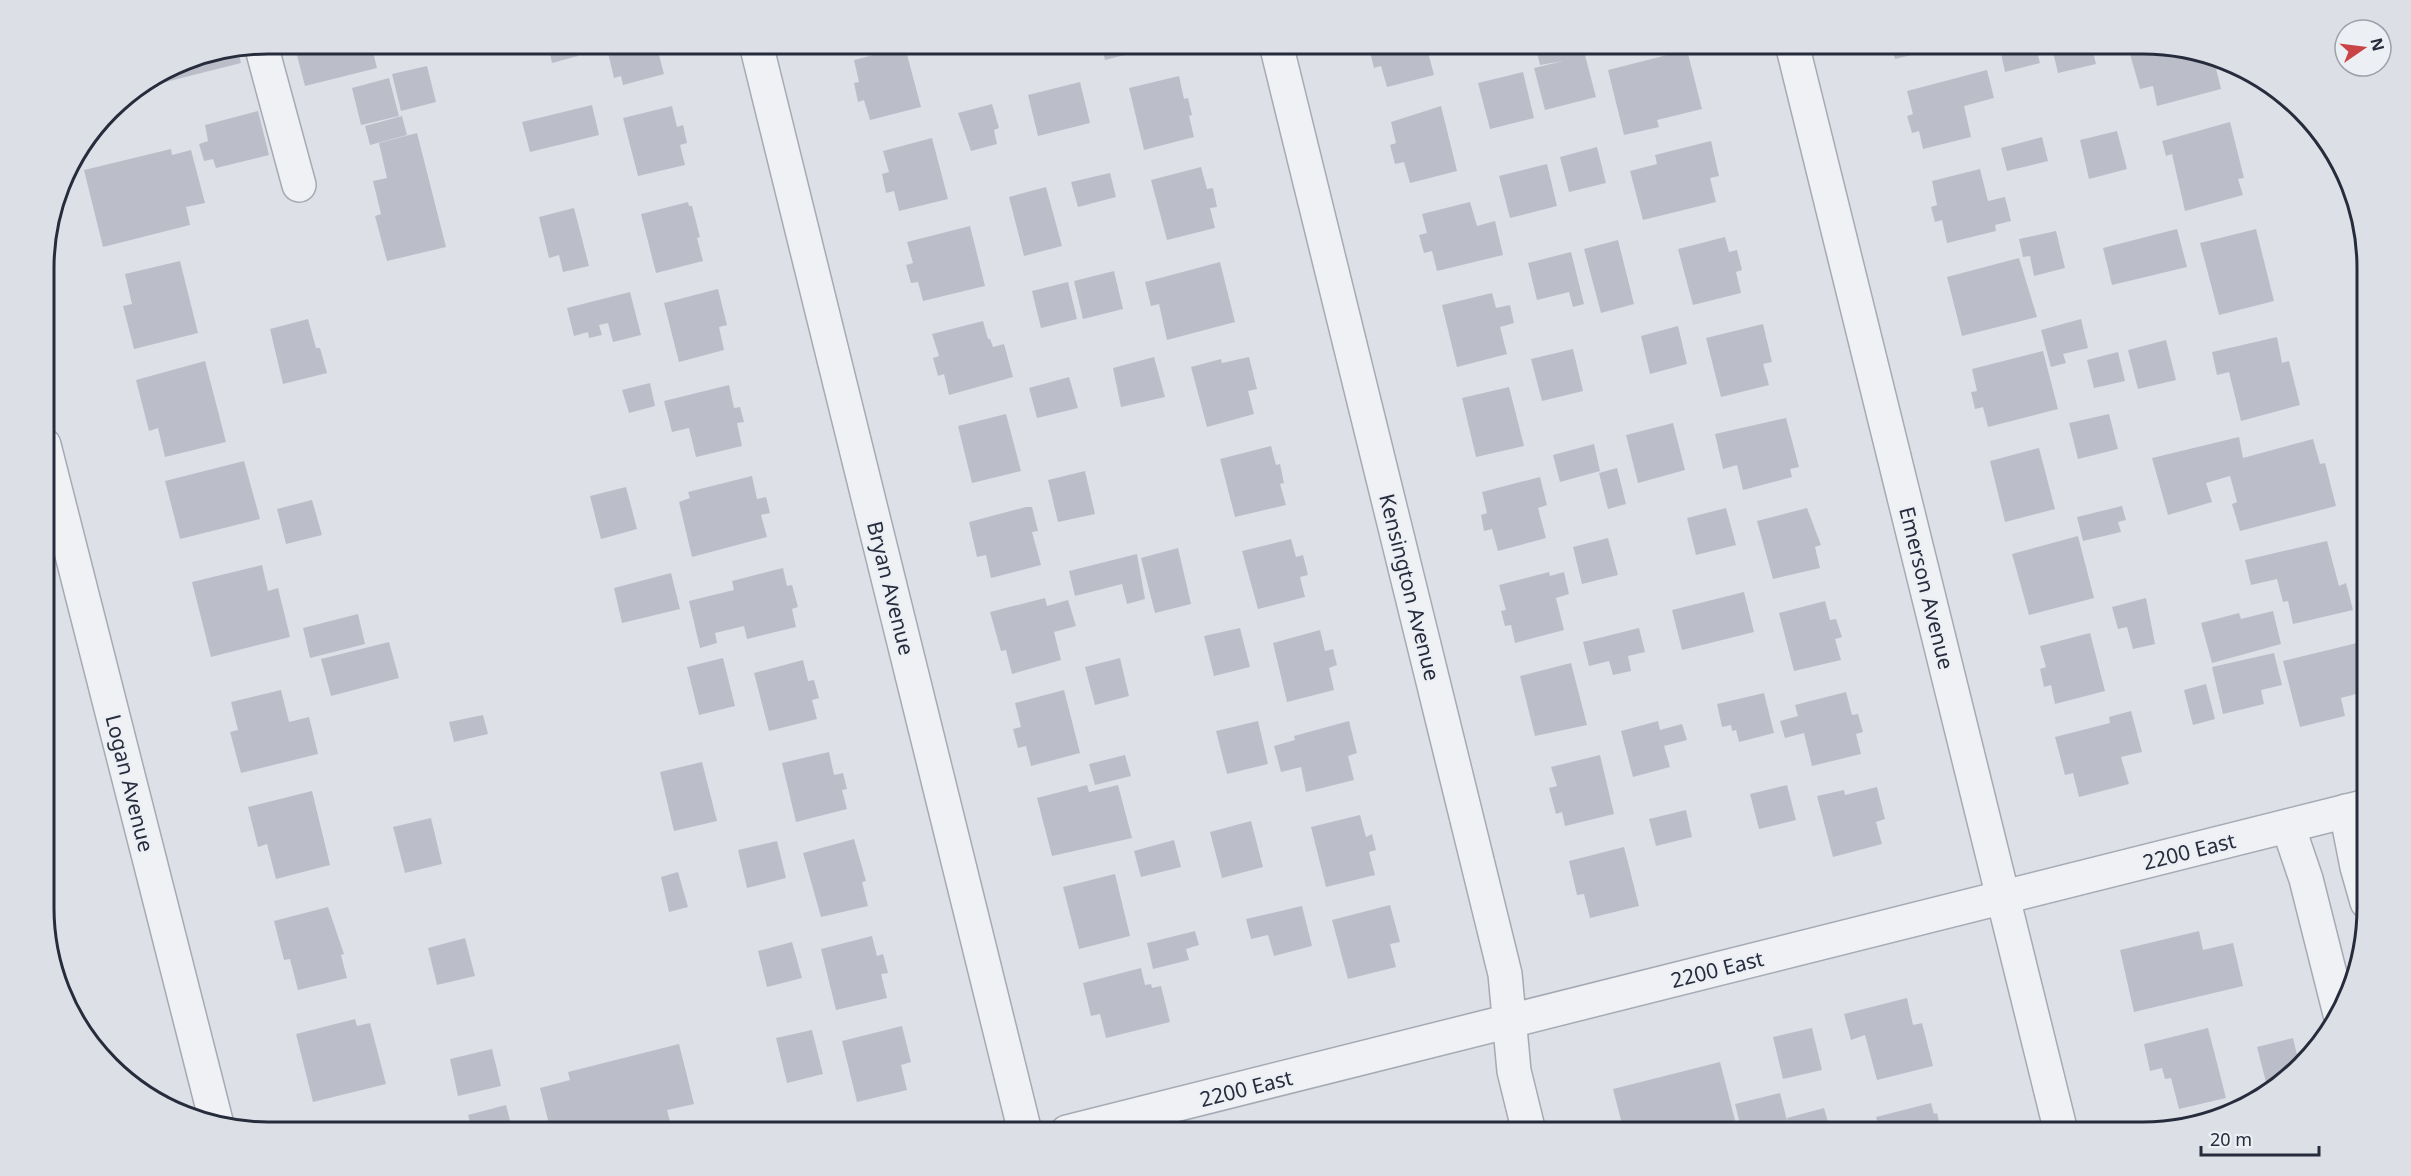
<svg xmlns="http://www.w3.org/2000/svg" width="2411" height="1176" font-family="'Noto Sans',sans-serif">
  <rect width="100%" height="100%" fill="#dde0e7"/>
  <g fill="#bbbec9">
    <path d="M310 44H371L377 68 305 86 295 48Z"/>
    <path d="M523 44H575L578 56 552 63 549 49 526 54Z"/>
    <path d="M606 44H663L664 50 658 51 664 74 623 85 621 76 614 78Z"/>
    <path d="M1101 44H1168L1105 60Z"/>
    <path d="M1368 44H1426L1434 75 1387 87 1381 66 1374 68Z"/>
    <path d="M1535 44H1582L1596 97 1545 110 1534 68 1563 61 1540 65Z"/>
    <path d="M1891 44H1944L1945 47 1895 59Z"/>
    <path d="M2022 44H2035L2040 63 2005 72 2000 49Z"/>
    <path d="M2051 44H2091L2096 64 2058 73Z"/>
    <path d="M2127 44H2143L2214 60 2221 89 2157 106 2153 86 2140 89Z"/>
    <path d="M905 47 921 107 870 120 864 100 858 102 854 83 859 82 854 60Z"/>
    <path d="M238 49 241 63 150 86 148 81 182 60Z"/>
    <path d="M1687 50 1702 109 1657 120 1659 127 1624 135 1608 70Z"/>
    <path d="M427 66 436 102 401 111 392 74Z"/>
    <path d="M1987 70 1994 98 1964 106 1971 137 1923 149 1919 131 1912 133 1907 116 1913 114 1907 91Z"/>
    <path d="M1523 72 1534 118 1490 129 1478 83Z"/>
    <path d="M1179 76 1184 99 1188 98 1192 115 1189 116 1194 137 1144 150 1129 88Z"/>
    <path d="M389 78 399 116 361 125 352 88Z"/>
    <path d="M1080 82 1090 123 1038 136 1028 95Z"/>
    <path d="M992 104 999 128 994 130 997 144 971 151 958 113Z"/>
    <path d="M592 105 599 135 530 152 522 122Z"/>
    <path d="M672 106 677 127 683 125 687 143 680 145 685 165 638 176 623 118Z"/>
    <path d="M1441 106 1457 171 1410 183 1404 162 1395 164 1390 145 1396 143 1391 122Z"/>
    <path d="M258 111 269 155 216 168 213 159 204 161 199 144 208 141 205 125Z"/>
    <path d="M402 116 407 135 370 145 365 126Z"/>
    <path d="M2230 122 2244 178 2238 179 2243 195 2185 211 2172 154 2166 156 2162 141Z"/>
    <path d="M2117 131 2127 169 2089 179 2080 140Z"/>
    <path d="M417 133 446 247 387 261 375 216 381 214 373 181 387 178 379 143Z"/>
    <path d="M2042 137 2048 161 2007 171 2001 148Z"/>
    <path d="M932 138 948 199 899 211 894 191 886 193 882 174 889 172 883 151Z"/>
    <path d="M1711 141 1719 176 1710 178 1716 202 1643 220 1630 171 1657 164 1655 155Z"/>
    <path d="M1597 147 1606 183 1569 192 1560 157Z"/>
    <path d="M171 149 172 155 191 150 205 203 186 207 190 225 103 247 84 170Z"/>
    <path d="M1547 164 1557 206 1510 218 1499 176Z"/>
    <path d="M1201 167 1207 189 1213 188 1217 207 1210 208 1215 228 1167 240 1151 180Z"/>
    <path d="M1980 169 1988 201 2005 197 2011 221 1995 225 1996 231 1947 243 1942 220 1935 222 1931 207 1937 205 1932 181Z"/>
    <path d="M1110 173 1116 197 1078 207 1071 182Z"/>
    <path d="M1046 187 1062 246 1024 256 1009 197Z"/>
    <path d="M688 202 689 206H692L700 237 697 238 703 261 656 273 641 214Z"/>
    <path d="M1470 202 1477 226 1495 221 1503 255 1437 271 1432 251 1424 253 1419 235 1427 233 1422 214Z"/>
    <path d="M574 208 589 266 563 272 559 255 549 258 539 217Z"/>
    <path d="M970 226 985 286 923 301 918 282 911 283 906 265 913 263 907 242Z"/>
    <path d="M2177 229 2187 267 2112 285 2103 248Z"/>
    <path d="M2256 229 2274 301 2219 315 2200 243Z"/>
    <path d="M2056 231 2065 268 2034 276 2030 256 2023 257 2019 239Z"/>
    <path d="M1725 237 1729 252 1737 250 1742 270 1736 272 1741 293 1693 305 1678 249Z"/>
    <path d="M1618 240 1634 304 1601 313 1584 249Z"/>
    <path d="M1571 252 1584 304 1573 307 1569 292 1537 300 1528 263Z"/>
    <path d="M2019 258 2037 317 1962 336 1947 277Z"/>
    <path d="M180 261 198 333 134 349 123 306 132 304 125 274Z"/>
    <path d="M1220 262 1235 322 1167 340 1159 304 1151 306 1145 282Z"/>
    <path d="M1114 271 1123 309 1083 319 1074 281Z"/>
    <path d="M1068 282 1077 319 1041 328 1032 291Z"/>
    <path d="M718 289 727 325 719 327 724 350 679 362 664 303Z"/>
    <path d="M630 292 641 335 613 342 608 323 599 325 602 335 589 338 588 332 574 336 567 308Z"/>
    <path d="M1492 293 1496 308 1510 305 1514 323 1500 327 1507 354 1457 367 1442 305Z"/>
    <path d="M308 319 316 348H320L327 373 283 384 270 329Z"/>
    <path d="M2081 319 2088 348 2063 354 2066 363 2051 367 2041 330Z"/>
    <path d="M983 321 988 339H990L993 347 1004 344 1013 377 949 395 944 374 938 376 933 358 939 356 932 334Z"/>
    <path d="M1763 324 1772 362 1763 364 1769 385 1721 397 1706 338Z"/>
    <path d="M1678 326 1687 364 1650 374 1641 336Z"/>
    <path d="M2277 337 2282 363 2289 361 2300 405 2241 421 2229 372 2217 375 2212 352Z"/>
    <path d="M2166 340 2176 380 2138 389 2128 350Z"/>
    <path d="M1573 349 1583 391 1542 401 1531 359Z"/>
    <path d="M2043 351 2058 409 1988 427 1983 407 1975 409 1971 392 1977 391 1972 369Z"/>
    <path d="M2118 352 2125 381 2094 388 2087 360Z"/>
    <path d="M1154 357 1165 397 1121 407 1113 368Z"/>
    <path d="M1249 357 1257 389 1248 391 1254 414 1207 427 1191 367 1221 359 1222 363Z"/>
    <path d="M205 361 226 442 165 457 158 428 149 431 136 380Z"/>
    <path d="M1069 377 1078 408 1037 418 1029 388Z"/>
    <path d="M650 383 655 406 629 413 622 390Z"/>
    <path d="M729 385 734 408 740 407 744 422 737 423 742 446 696 457 689 428 672 432 664 401Z"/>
    <path d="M1509 387 1524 446 1476 457 1462 398Z"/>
    <path d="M1006 414 1021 471 972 483 958 426Z"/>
    <path d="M2109 414 2118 449 2078 459 2069 423Z"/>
    <path d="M1786 418 1799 467 1790 469 1792 477 1743 490 1737 465 1723 469 1715 434Z"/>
    <path d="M1673 423 1685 470 1638 483 1626 435Z"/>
    <path d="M2239 437 2243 458 2313 439 2320 464 2325 463 2336 506 2240 531 2232 504 2237 502 2230 476 2206 483 2212 502 2168 515 2152 458Z"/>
    <path d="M1594 444 1600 471 1560 482 1553 455Z"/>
    <path d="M1271 446 1276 465 1280 464 1284 483 1280 484 1286 505 1235 517 1220 459Z"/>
    <path d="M2039 448 2055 509 2005 522 1990 461Z"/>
    <path d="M244 461 260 519 180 539 165 481Z"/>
    <path d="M1617 468 1626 504 1608 509 1599 473Z"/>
    <path d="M1085 471 1095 514 1058 522 1048 480Z"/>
    <path d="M752 476 757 499 766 497 770 513 761 515 767 537 692 557 679 502 690 498 688 492Z"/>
    <path d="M1540 477 1547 505 1538 508 1546 538 1498 551 1492 529 1484 531 1481 515 1487 513 1482 492Z"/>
    <path d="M626 487 637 529 601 539 590 496Z"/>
    <path d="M312 500 322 535 286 544 277 509Z"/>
    <path d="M2122 506 2126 520 2118 522 2121 532 2083 541 2077 517Z"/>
    <path d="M1026 507H1032L1038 531 1032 532 1041 565 991 578 986 555 977 557 969 522Z"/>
    <path d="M1726 508 1736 545 1696 555 1687 518Z"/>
    <path d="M1807 508 1821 545 1815 547 1820 568 1773 579 1757 521Z"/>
    <path d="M2078 536 2094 598 2029 615 2012 554Z"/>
    <path d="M1608 538 1618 575 1582 584 1573 547Z"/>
    <path d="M1291 539 1296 557 1303 555 1308 575 1300 577 1305 597 1258 609 1242 551Z"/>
    <path d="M2327 541 2339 586 2346 583 2353 610 2293 624 2288 601 2283 602 2277 579 2251 585 2245 560Z"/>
    <path d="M1178 548 1191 604 1155 613 1141 558Z"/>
    <path d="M1137 554 1145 599 1127 604 1122 584 1075 596 1069 571Z"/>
    <path d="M262 565 268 591 278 588 290 637 211 657 192 582Z"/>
    <path d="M783 568 787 586 792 585 798 607 792 609 796 627 747 639 744 626 715 633 717 643 700 648 689 601 734 590 732 581Z"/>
    <path d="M1549 572 1550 576 1564 572 1569 594 1556 598 1564 630 1515 643 1511 625 1505 626 1501 611 1506 610 1499 585Z"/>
    <path d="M671 573 680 609 622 623 614 588Z"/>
    <path d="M1744 592 1754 632 1682 650 1672 610Z"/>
    <path d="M1045 598 1047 606 1068 600 1076 626 1054 632 1061 660 1012 674 1006 650 1001 651 990 612Z"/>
    <path d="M2146 598 2155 644 2133 649 2127 627 2118 629 2112 607Z"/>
    <path d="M1825 601 1830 620 1836 619 1842 637 1835 639 1841 660 1794 671 1779 613Z"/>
    <path d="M2273 611 2281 644 2212 663 2201 623 2239 613 2241 619Z"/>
    <path d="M358 614 365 644 310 658 303 628Z"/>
    <path d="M1240 628 1250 667 1214 676 1204 636Z"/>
    <path d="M1639 628 1645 652 1628 656 1631 671 1613 675 1609 661 1589 666 1583 642Z"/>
    <path d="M1320 630 1325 651 1333 649 1337 665 1329 668 1334 690 1287 702 1273 643Z"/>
    <path d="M2090 633 2105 691 2055 704 2051 685 2044 687 2040 669 2046 667 2040 646Z"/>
    <path d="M389 642 399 678 331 696 321 659Z"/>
    <path d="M2361 642 2367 667V691L2341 698 2345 716 2300 727 2283 661Z"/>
    <path d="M2274 653 2282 685 2261 690 2264 704 2223 714 2212 667Z"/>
    <path d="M723 658 735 706 699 715 687 667Z"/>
    <path d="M1120 658 1129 696 1095 705 1085 667Z"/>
    <path d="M803 660 808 681 814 680 819 698 812 700 817 719 769 731 754 673Z"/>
    <path d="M1571 663 1587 725 1535 736 1520 676Z"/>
    <path d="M2206 684 2215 719 2193 725 2184 690Z"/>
    <path d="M281 690 289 722 309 717 318 754 241 773 230 732 238 730 231 702Z"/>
    <path d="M1064 690 1080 753 1031 766 1026 746 1018 748 1013 729 1021 727 1015 703Z"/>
    <path d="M1846 692 1852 715 1858 714 1863 732 1856 734 1861 754 1812 766 1804 733 1785 738 1780 721 1798 716 1795 705Z"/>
    <path d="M1764 693 1774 733 1739 742 1736 730 1732 731 1731 725 1722 727 1717 704Z"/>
    <path d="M2131 711 2142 752 2121 757 2129 784 2079 797 2073 773 2065 775 2055 737 2110 723 2109 717Z"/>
    <path d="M483 715 488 734 454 742 449 722Z"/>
    <path d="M1258 721 1268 764 1227 774 1216 731Z"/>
    <path d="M1349 721 1357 753 1348 756 1354 780 1306 792 1301 767 1281 772 1274 746 1295 740 1294 736Z"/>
    <path d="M1658 721 1660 730 1682 724 1687 740 1664 746 1670 767 1633 777 1621 731Z"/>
    <path d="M829 752 834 775 843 773 847 789 842 790 847 809 796 822 782 763Z"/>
    <path d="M1125 755 1131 776 1095 785 1089 764Z"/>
    <path d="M1600 755 1614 814 1565 826 1562 812 1556 814 1549 788 1557 786 1551 767Z"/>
    <path d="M702 762 717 821 674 831 660 772Z"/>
    <path d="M1087 785 1089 792 1118 785 1132 838 1052 856 1037 798Z"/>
    <path d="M1787 785 1796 820 1759 829 1750 794Z"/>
    <path d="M1877 787 1885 819 1876 822 1882 844 1833 857 1817 796 1844 790 1845 795Z"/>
    <path d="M312 791 330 865 276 879 267 844 258 847 248 807Z"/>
    <path d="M1686 810 1692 837 1656 846 1649 819Z"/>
    <path d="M1360 815 1366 837 1372 834 1376 850 1369 852 1375 875 1326 887 1311 827Z"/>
    <path d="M431 818 442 864 405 873 393 827Z"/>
    <path d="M1251 821 1263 867 1222 878 1210 832Z"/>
    <path d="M854 839 866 881 862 882 868 906 821 917 803 853Z"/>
    <path d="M1174 840 1181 867 1141 877 1134 851Z"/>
    <path d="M777 841 786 878 747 888 738 850Z"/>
    <path d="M1624 847 1639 906 1590 918 1584 894 1577 895 1569 861Z"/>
    <path d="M678 872 688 907 669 912 661 877Z"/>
    <path d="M1115 874 1130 936 1079 949 1063 887Z"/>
    <path d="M1390 905 1400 942 1390 944 1396 967 1348 979 1332 920Z"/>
    <path d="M1302 906 1312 946 1274 956 1268 935 1251 939 1246 919Z"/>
    <path d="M328 907 344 954 341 955 347 978 298 990 290 959 284 960 274 921Z"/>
    <path d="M1195 931 1199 945 1186 949 1189 960 1153 969 1147 943Z"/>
    <path d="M2199 931 2203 950 2233 943 2243 986 2134 1012 2120 950Z"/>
    <path d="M872 936 877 956 883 954 888 973 881 974 887 998 836 1010 821 949Z"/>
    <path d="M465 938 475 976 437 985 428 948Z"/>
    <path d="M792 942 802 978 767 987 758 951Z"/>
    <path d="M1141 968 1145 985 1151 984 1152 988 1161 986 1170 1022 1106 1038 1100 1014 1091 1016 1083 983Z"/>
    <path d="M64 983 72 1012H71L58 984Z"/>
    <path d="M1907 998 1913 1025 1922 1023 1933 1066 1877 1080 1865 1035 1851 1040 1844 1014Z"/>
    <path d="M355 1019 357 1026 370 1023 386 1084 313 1102 296 1034Z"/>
    <path d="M902 1026 911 1062 901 1065 907 1090 857 1102 842 1041Z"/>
    <path d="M1812 1028 1822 1070 1783 1079 1773 1037Z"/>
    <path d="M2208 1028 2226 1098 2179 1109 2171 1078 2165 1079 2162 1068 2150 1071 2144 1044Z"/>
    <path d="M812 1030 823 1074 787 1083 776 1038Z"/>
    <path d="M2293 1038 2300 1067 2269 1094 2257 1047Z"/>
    <path d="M679 1044 694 1104 667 1110 672 1129 657 1132H589L586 1123 551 1132 540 1088 570 1080 568 1072Z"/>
    <path d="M492 1049 501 1086 458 1096 450 1059Z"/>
    <path d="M1720 1062 1736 1124 1702 1132H1624L1613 1089Z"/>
    <path d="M1780 1093 1790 1132H1742L1735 1104Z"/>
    <path d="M1931 1103 1934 1114 1937 1113 1941 1129 1937 1132H1880L1876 1117Z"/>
    <path d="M506 1105 513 1132H473L468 1115Z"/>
    <path d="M1824 1108 1831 1132H1791L1787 1118Z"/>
    <path d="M448 1122 450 1132H409Z"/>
  </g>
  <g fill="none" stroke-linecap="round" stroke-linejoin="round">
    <defs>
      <g id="minor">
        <path d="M756 44 1025 1132"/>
        <path d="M1276 44 1505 974 1514 1071 1529 1132"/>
        <path d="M1792 44 2061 1132"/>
        <path d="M261 45 299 185"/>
        <path d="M44 445 216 1121"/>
        <path d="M2346 811 2357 867 2367 902"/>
        <path d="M2288 826 2306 879 2340 1014"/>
        <path d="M1067 1132 2367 806"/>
      </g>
    </defs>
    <use href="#minor" stroke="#a6aab4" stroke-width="36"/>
    <use href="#minor" stroke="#f0f1f5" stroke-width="33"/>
  </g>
  <g text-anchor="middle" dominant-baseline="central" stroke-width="5" stroke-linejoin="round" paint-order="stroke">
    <g font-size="21" fill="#272c3d" stroke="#eceff4">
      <text transform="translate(1410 587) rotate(76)">Kensington Avenue</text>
      <text transform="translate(891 588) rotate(76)">Bryan Avenue</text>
      <text transform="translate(1927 588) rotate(76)">Emerson Avenue</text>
      <text transform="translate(130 783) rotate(76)">Logan Avenue</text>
      <text transform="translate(2189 851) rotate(-14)">2200 East</text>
      <text transform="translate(1717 969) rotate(-14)">2200 East</text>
      <text transform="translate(1246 1088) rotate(-14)">2200 East</text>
    </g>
  </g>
  <path d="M0 0H2411V1176H0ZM268 54H2143A214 214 0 0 1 2357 268V908A214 214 0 0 1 2143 1122H268A214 214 0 0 1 54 908V268A214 214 0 0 1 268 54Z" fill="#dcdfe5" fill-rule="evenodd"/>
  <path fill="none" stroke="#272c3d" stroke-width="3" d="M268 54H2143A214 214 0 0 1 2357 268V908A214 214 0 0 1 2143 1122H268A214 214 0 0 1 54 908V268A214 214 0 0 1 268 54Z"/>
  <g transform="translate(2363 48) rotate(76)"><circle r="28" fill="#eceff4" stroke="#9da1ab" stroke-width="1.5"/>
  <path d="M0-4.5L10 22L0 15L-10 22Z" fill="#ca4445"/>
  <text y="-9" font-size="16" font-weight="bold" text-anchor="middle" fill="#272c3d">N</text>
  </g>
  <path d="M2201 1146v9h118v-9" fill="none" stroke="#272c3d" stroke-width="3"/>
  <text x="2210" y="1146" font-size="18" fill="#272c3d" stroke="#eceff4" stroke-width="4.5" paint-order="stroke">20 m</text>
</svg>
